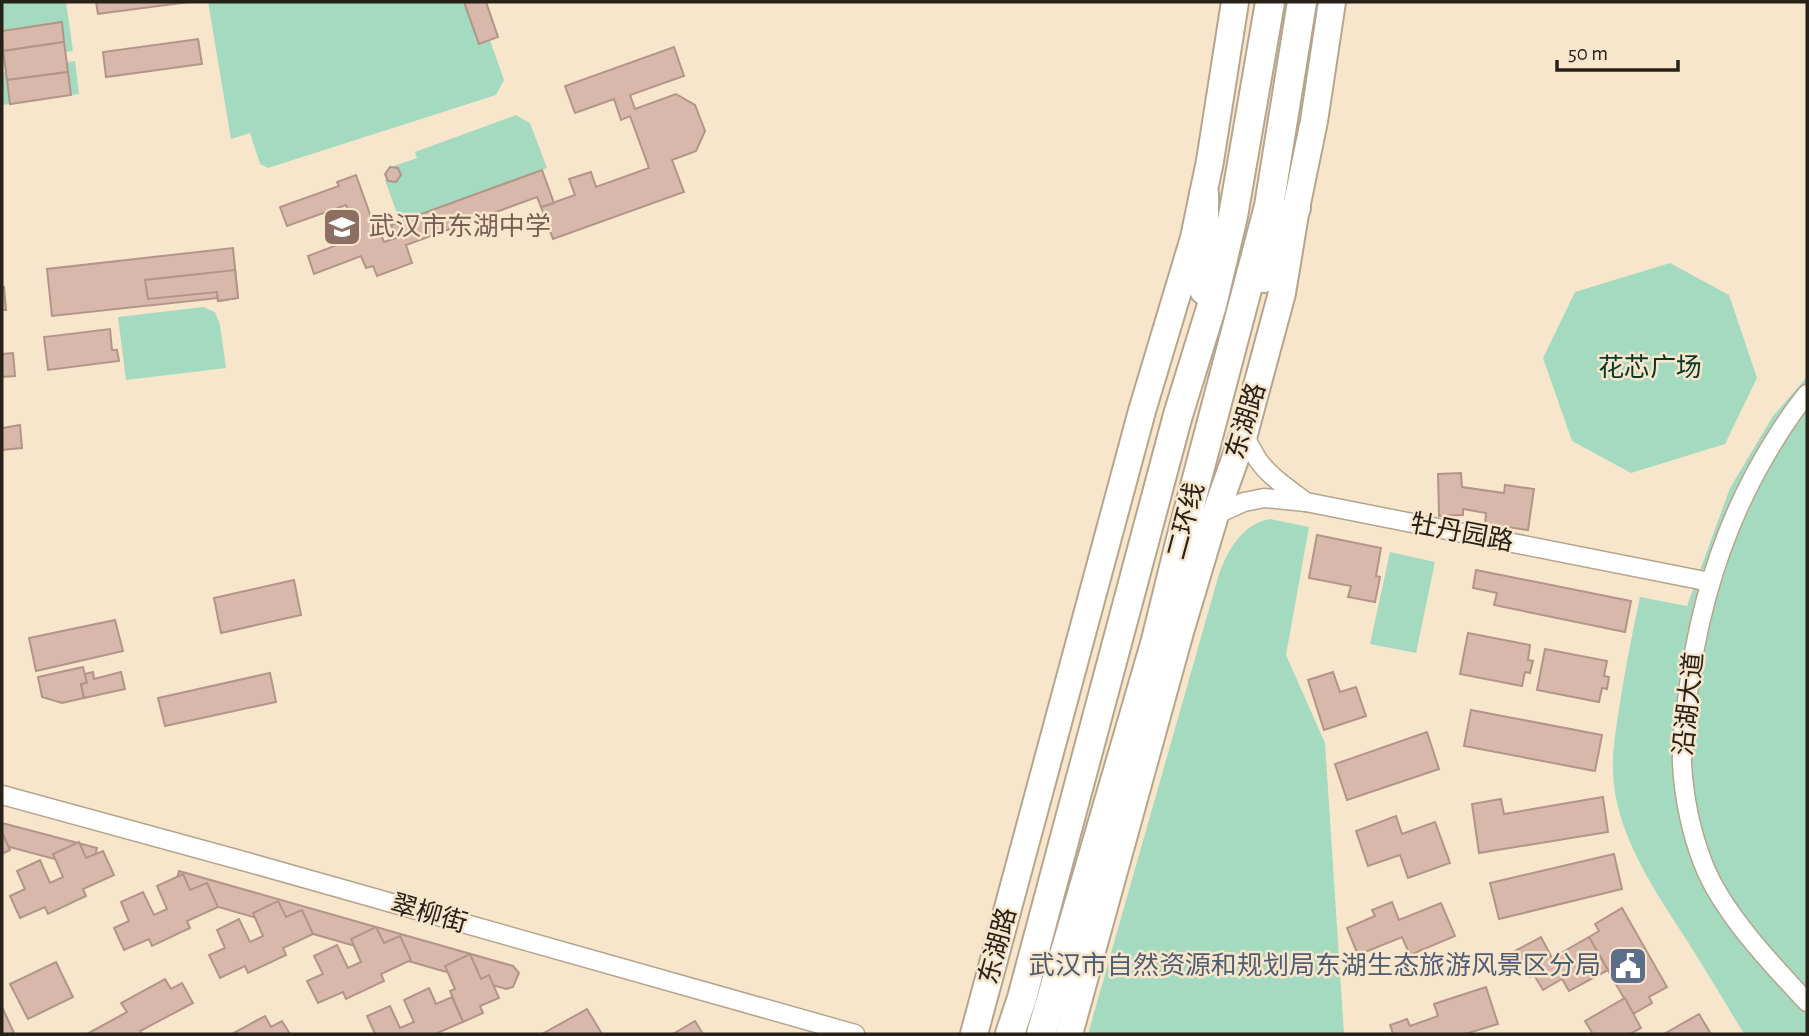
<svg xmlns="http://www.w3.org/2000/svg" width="1809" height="1036" font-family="'Alegreya Sans','Noto Sans SC',sans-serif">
  <rect width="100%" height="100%" fill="#f8e6cc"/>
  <g fill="#a4dac0">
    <path d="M2 2H66L73 51 66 52 61 23 2 31Z"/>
    <path d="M208 2H486L498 37 490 40 504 80 496 95 268 168 260 164 250 133 231 139Z"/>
    <path d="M75 61 79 94 71 95 67 62Z"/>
    <path d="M2 72H5L10 104 2 105Z"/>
    <path d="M516 115 530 123 547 168 400 222 385 180 394 166 417 158 415 152Z"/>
    <path d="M1670 263 1729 295 1757 378 1725 444 1631 473 1572 441 1543 358 1575 292Z"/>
    <path d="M203 307 215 312 220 325 226 368 126 380 118 317Z"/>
    <path d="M1807 377V1034H1744C1725 1002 1706 971 1686 939 1654 889 1614 832 1613 770 1612 754 1615 738 1617 722 1623 680 1631 639 1640 597L1687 606 1730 488 1773 416Z"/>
    <path d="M1270 519 1309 527 1286 655 1325 743 1344 1034H1088L1219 574C1228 550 1242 524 1270 519Z"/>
    <path d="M1390 552 1435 562 1416 653 1370 644Z"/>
  </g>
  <g fill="#d7b8ab" stroke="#b29588" stroke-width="2">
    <path d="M96 2H189L98 14Z"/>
    <path d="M464 2H486L498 37 479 44Z"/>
    <path d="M62 22 64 42 3 51 2 31Z"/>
    <path d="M198 39 202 64 106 77 103 52Z"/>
    <path d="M64 42 68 72 7 80 3 51Z"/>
    <path d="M674 47 684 76 630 95 635 109 676 94 695 105 705 131 696 151 672 160 684 192 553 239 541 207 575 195 569 179 591 172 596 187 649 168 630 116 621 120 614 99 575 113 565 86Z"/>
    <path d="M68 72 71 95 10 104 7 80Z"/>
    <path d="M390 167 398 168 401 175 396 182 388 181 385 174Z"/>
    <path d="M542 170 554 203 541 207 537 197 406 245 412 263 377 276 373 266 366 268 361 256 314 274 308 256 358 237 346 205 287 226 280 207 339 186 337 182 356 175 376 231 379 230 384 242 396 238 391 225Z"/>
    <path d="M233 248 238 298 218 301V298L52 316 47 269Z"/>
    <path d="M235 270 238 298 218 301 217 292 148 299 145 280Z"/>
    <path d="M2 287H4L6 310H2Z"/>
    <path d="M110 329 112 350H117L119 361 48 370 44 337Z"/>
    <path d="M13 353 15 376 2 377V354Z"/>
    <path d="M20 425 22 448 2 450V428Z"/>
    <path d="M1461 473 1462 487 1504 493 1505 485 1534 489 1528 530 1485 524 1486 513 1463 509V515L1439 516 1438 474Z"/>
    <path d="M1317 535 1381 548 1376 576 1380 577 1375 602 1348 597 1351 586 1309 578Z"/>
    <path d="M1476 570 1631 601 1625 632 1494 605 1497 593 1473 588Z"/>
    <path d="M294 580 301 615 221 633 214 598Z"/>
    <path d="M115 620 123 651 36 671 29 638Z"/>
    <path d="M1468 633 1530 645 1528 660 1533 661 1530 673 1525 672 1522 686 1460 674Z"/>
    <path d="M1545 649 1607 661 1604 676 1609 677 1607 689 1602 688 1599 702 1537 690Z"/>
    <path d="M83 667 87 683 81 684 84 698 62 703 42 697 38 677Z"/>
    <path d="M93 672 94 679 121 672 125 689 84 698 81 684 87 683 85 674Z"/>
    <path d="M1333 672 1340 692 1356 687 1366 716 1324 730 1308 680Z"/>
    <path d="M270 673 276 702 165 726 158 698Z"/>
    <path d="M1471 710 1602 735 1595 771 1464 746Z"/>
    <path d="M1427 732 1439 769 1347 800 1335 764Z"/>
    <path d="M1603 797 1608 832 1479 853 1472 804 1501 799 1504 814Z"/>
    <path d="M1396 816 1402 834 1435 822 1450 863 1408 878 1400 855 1368 866 1356 831Z"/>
    <path d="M2 823 97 848 92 869 2 845Z"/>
    <path d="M2 832 10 850 2 854Z"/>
    <path d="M79 842 86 858 103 851 114 875 83 889 86 896 48 914 45 907 20 918 10 896 25 889 17 871 40 860 50 883 63 877 53 854Z"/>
    <path d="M1614 854 1622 889 1499 919 1490 883Z"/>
    <path d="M179 871 513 966 519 973 513 987 506 989 173 894Z"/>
    <path d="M183 874 190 890 207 883 218 907 187 921 190 928 152 946 149 939 124 950 114 928 129 921 121 902 143 892 154 915 167 909 157 886Z"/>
    <path d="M278 901 286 917 302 910 313 934 283 948 286 955 248 973 245 966 220 978 209 955 225 948 217 930 239 919 250 942 263 936 253 913Z"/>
    <path d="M1392 902 1399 920 1441 903 1455 936 1410 955 1402 937 1358 955 1347 928 1375 916 1372 910Z"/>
    <path d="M1622 908 1667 987 1649 997 1652 1003 1633 1014 1589 937 1599 931 1595 924Z"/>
    <path d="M376 927 384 943 400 936 411 960 381 974 384 981 346 999 343 992 318 1003 307 981 323 974 314 956 337 945 348 968 361 962 351 939Z"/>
    <path d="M1541 937 1552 958 1589 937 1608 970 1569 991 1562 979 1543 990 1534 975 1530 977 1515 951Z"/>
    <path d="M470 954 481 979 489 975 499 998 480 1006 483 1013 463 1022 450 991 455 989 445 966Z"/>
    <path d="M56 962 73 997 28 1019 10 984Z"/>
    <path d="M165 979 171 989 182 983 193 1003 140 1031 142 1034H87L127 1012 121 1003Z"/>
    <path d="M1486 987 1498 1024 1465 1034H1393L1390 1025 1407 1019 1410 1026 1438 1016 1434 1004Z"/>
    <path d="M429 988 436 1004 452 997 463 1022 435 1034H375L367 1016 390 1006 400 1028 414 1022 404 1000Z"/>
    <path d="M1625 998 1641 1028 1630 1034H1593L1585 1021Z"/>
    <path d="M2 1007 14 1033 11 1034H2Z"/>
    <path d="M587 1009 602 1034H542Z"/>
    <path d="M1699 1014 1711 1034H1664Z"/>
    <path d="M265 1016 271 1027 282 1021 290 1034H232Z"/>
    <path d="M695 1021 703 1034H673Z"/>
  </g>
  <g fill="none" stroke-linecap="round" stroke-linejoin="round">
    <defs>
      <g id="minor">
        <path d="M1807 394C1792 412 1780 431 1768 451 1722 528 1697 612 1687 701 1684 722 1681 743 1682 764 1684 797 1691 832 1703 863 1721 911 1772 965 1807 1002"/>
        <path d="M1244 434C1248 443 1253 452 1258 460 1270 477 1289 489 1306 502L1710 582"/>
        <path d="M1215 515 1244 502 1264 498 1306 502"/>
        <path d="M2 795 247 862 855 1034"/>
      </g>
      <g id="primary">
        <path d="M974 1034 1142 411 1194 238 1210 161 1235 2"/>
        <path d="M1069 1034 1180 632 1215 515 1244 434 1282 293 1296 208 1314 121 1332 2"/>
      </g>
      <g id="trunk">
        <path d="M1264 278 1296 208"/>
        <path d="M1204 290V194"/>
        <path d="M1010 1034 1022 998 1178 415 1212 305 1233 216 1270 2"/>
        <path d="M1041 1034 1155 644 1181 539 1269 206 1302 2"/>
      </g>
    </defs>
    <use href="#minor" stroke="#b5a58c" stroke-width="21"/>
    <use href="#primary" stroke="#b5a58c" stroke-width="30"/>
    <use href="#trunk" stroke="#b5a58c" stroke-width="32"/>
    <use href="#minor" stroke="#fff" stroke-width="18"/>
    <use href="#primary" stroke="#fff" stroke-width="26"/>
    <use href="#trunk" stroke="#fff" stroke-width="28"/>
  </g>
  <defs>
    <symbol id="school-square" viewBox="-11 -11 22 22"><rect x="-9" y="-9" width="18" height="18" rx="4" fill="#8d6e63" stroke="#f8e6cc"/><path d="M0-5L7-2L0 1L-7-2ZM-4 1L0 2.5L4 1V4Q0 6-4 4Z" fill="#fff"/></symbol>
    <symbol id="civic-square" viewBox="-11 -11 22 22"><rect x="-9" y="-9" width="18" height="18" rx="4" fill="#5c6f8a" stroke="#f8e6cc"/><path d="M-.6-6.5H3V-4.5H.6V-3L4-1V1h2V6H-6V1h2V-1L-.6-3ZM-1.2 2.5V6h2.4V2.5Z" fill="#fff"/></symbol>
  </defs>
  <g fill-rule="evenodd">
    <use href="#school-square" x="320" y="205" width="44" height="44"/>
    <use href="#civic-square" x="1606" y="944" width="44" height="44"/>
  </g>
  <g text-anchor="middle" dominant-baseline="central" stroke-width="5" stroke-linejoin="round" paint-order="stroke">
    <g font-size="26" fill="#785e54" stroke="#f8e6cc" text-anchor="start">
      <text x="369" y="227">武汉市东湖中学</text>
    </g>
    <g font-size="26" fill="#073927" stroke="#f8e6cc">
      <text x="1650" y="368">花芯广场</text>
    </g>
    <g font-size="26" fill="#282118" stroke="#f8e6cc">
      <text transform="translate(1246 421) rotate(-73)">东湖路</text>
      <text transform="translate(1186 521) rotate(-75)">二环线</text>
      <text transform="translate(1462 533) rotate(11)">牡丹园路</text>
      <text transform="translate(1689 704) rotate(-84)">沿湖大道</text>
      <text transform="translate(429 914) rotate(16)">翠柳街</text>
      <text transform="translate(998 946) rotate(-75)">东湖路</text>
    </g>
    <g font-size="26" fill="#4e5e75" stroke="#f8e6cc" text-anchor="end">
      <text x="1601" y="966">武汉市自然资源和规划局东湖生态旅游风景区分局</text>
    </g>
  </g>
  <rect width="1809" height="1036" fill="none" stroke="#282118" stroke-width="7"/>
  <path d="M1557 60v10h121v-10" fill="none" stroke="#282118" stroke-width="3.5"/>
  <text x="1568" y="60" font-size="21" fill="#282118" stroke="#f8e6cc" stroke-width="5" paint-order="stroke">50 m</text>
</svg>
